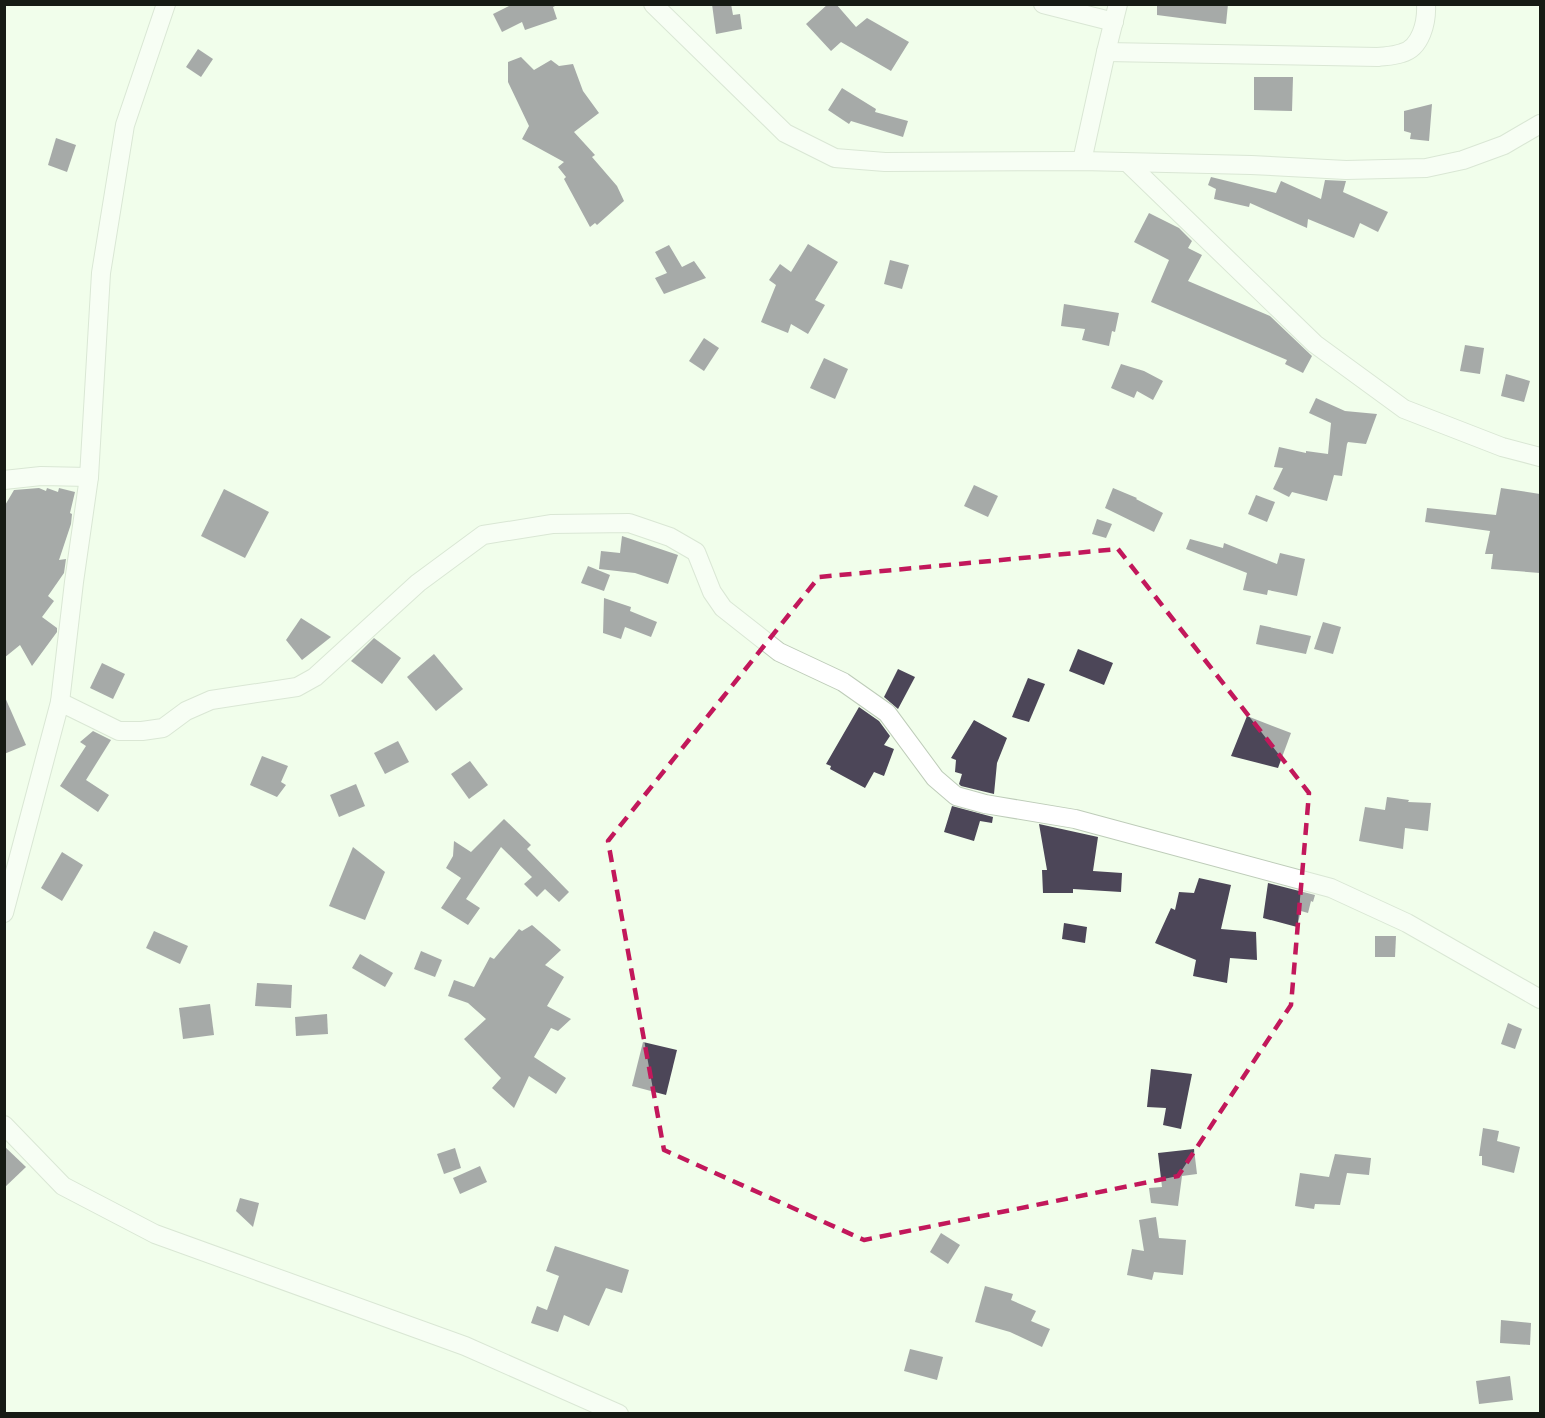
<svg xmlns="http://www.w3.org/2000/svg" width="1545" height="1418" font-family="'Nunito Sans',sans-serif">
  <rect width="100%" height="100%" fill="#f1feeb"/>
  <g fill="#4c4658">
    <path d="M513 4H559L553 7 557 19 525 30 522 22 502 32 493 14Z"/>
    <path d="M712 4H731L733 15 740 14 742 29 716 34Z"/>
    <path d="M828 4H836L856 27 867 18 909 42 891 71 841 42 831 51 806 24Z"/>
    <path d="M1157 4H1228L1226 24 1157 15Z"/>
    <path d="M198 49 213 59 201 77 186 67Z"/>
    <path d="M521 57 534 70 551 60 559 66 573 64 583 91 599 113 574 132 595 155 592 157 617 186 624 201 597 225 595 223 590 227 564 179 566 177 558 167 564 162 522 139 529 126 508 82V62Z"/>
    <path d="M1254 77H1293L1292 111 1254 110Z"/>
    <path d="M842 88 876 109 875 112 908 121 903 137 851 121 849 124 828 110Z"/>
    <path d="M1432 104 1429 141 1410 139 1411 133 1404 131V111Z"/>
    <path d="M56 138 76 145 67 172 48 165Z"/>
    <path d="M1211 177 1276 193 1281 181 1321 199 1325 180 1346 181 1343 192 1388 212 1378 232 1360 223 1354 238 1308 219 1307 228 1250 203 1249 207 1214 199 1216 189 1208 185Z"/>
    <path d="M1149 213 1179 228 1192 241 1188 248 1202 255 1188 281 1270 316 1312 356 1303 373 1285 364 1287 360 1151 302 1169 260 1134 242Z"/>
    <path d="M808 244 838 262 815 300 825 305 808 334 791 324 788 333 761 322 776 285 769 280 780 264 791 272Z"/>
    <path d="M669 245 682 267 694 261 706 278 664 294 655 278 667 273 655 252Z"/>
    <path d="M890 260 909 265 902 289 884 284Z"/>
    <path d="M1064 304 1119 313 1115 332 1112 331 1109 346 1082 340 1085 329 1061 326Z"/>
    <path d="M704 338 719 348 704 371 689 361Z"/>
    <path d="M1465 345 1484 348 1480 374 1460 371Z"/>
    <path d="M824 358 848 369 835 399 810 388Z"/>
    <path d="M1121 364 1144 371 1163 381 1153 400 1137 391 1134 398 1111 388Z"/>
    <path d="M1506 374 1530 381 1524 402 1501 396Z"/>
    <path d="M1316 398 1345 411 1377 414 1366 444 1348 442 1347 444 1342 476 1334 475 1327 501 1292 492 1289 497 1273 489 1283 468 1274 467 1279 447 1306 453V451L1328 454 1331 423 1309 413Z"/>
    <path d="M974 485 998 496 988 517 964 506Z"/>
    <path d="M39 488 46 491 47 488 58 492 59 488 75 492 70 513 72 514 71 524 59 560 66 559 64 573 48 596 54 601 42 617 57 628V632L32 666 20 645 4 658V507L14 490Z"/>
    <path d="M1113 488 1137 498 1136 499 1163 513 1154 532 1105 508Z"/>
    <path d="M1501 488 1540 494V573L1491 569 1493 554H1485L1490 531 1425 522 1427 508 1496 515Z"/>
    <path d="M224 489 269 512 245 558 201 536Z"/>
    <path d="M1256 495 1275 502 1267 522 1248 514Z"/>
    <path d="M1097 519 1112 524 1106 538 1092 534Z"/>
    <path d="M622 536 678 555 668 584 635 573 599 569 601 551 620 553Z"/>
    <path d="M1190 539 1223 548 1224 543 1277 564 1280 553 1305 559 1297 596 1268 590 1267 595 1243 590 1247 573 1186 549Z"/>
    <path d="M588 566 610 575 604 591 581 583Z"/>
    <path d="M604 598 631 607 630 611 657 622 651 637 625 627 621 639 603 633Z"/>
    <path d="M301 618 331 637 302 660 286 640Z"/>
    <path d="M1323 622 1341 627 1333 654 1314 649Z"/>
    <path d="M1260 625 1311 636 1306 654 1256 644Z"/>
    <path d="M374 638 401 658 382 684 351 661Z"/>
    <path d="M1078 649 1113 663 1104 685 1069 671Z"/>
    <path d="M434 654 463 689 436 711 407 677Z"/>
    <path d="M102 663 125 674 113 699 90 688Z"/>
    <path d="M898 669 915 677 898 709 884 697Z"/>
    <path d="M1028 678 1045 684 1029 722 1012 717Z"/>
    <path d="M4 695 26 745 4 754Z"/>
    <path d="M859 707 879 721 890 736 884 745 894 749 884 776 874 772 865 788 830 769 831 766 826 764Z"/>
    <path d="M1247 716 1291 733 1278 768 1231 756Z"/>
    <path d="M974 720 1007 738 997 763 994 794 961 786 959 784 962 774 955 772 956 760 951 758Z"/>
    <path d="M93 731 111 740 86 780 109 795 98 812 60 786 86 746 80 742Z"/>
    <path d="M398 741 409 762 385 774 374 753Z"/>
    <path d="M262 756 288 766 281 782 286 785 277 797 250 785Z"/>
    <path d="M470 761 488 785 469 799 451 774Z"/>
    <path d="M356 784 365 806 339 817 330 795Z"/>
    <path d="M1387 797 1409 800 1408 802 1431 803 1428 831 1405 828 1403 849 1359 841 1365 807 1385 810Z"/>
    <path d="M952 806 993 817 992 823 980 821 974 841 944 832Z"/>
    <path d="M504 819 531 845 527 849 569 892 559 902 545 889 537 897 524 884 532 877 501 847 466 899 480 908 468 925 441 908 461 878 446 868 453 856 454 841 471 852Z"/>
    <path d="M1039 824 1098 837 1093 871 1122 873 1121 892 1073 889V893H1043L1042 870H1047Z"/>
    <path d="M353 847 385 872 365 920 329 906Z"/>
    <path d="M62 852 83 865 62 901 41 888Z"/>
    <path d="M1199 878 1231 885 1221 929 1256 932 1257 960 1230 958 1227 983 1193 976 1196 960 1155 943 1171 908 1175 910 1179 892 1194 893Z"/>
    <path d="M1268 883 1315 895 1313 902 1311 901 1308 913 1301 911 1297 927 1263 918Z"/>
    <path d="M1064 923 1087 927 1085 943 1062 939Z"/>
    <path d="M532 925 561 950 545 965 564 977 547 1006 571 1019 558 1031 551 1028 534 1057 566 1078 556 1094 529 1076 514 1108 492 1088 501 1078 464 1039 486 1019 468 1003 448 996 454 980 474 987 490 957 494 959 519 929 522 931Z"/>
    <path d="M154 931 188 946 180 964 146 948Z"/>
    <path d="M1375 936H1396L1395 957H1375Z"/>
    <path d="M421 951 442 960 435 977 414 969Z"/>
    <path d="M360 954 393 973 385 987 352 968Z"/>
    <path d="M257 983 292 985 291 1008 255 1006Z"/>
    <path d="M210 1004 214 1035 183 1039 179 1008Z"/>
    <path d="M327 1014 328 1034 296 1036 295 1017Z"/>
    <path d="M1508 1023 1522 1029 1515 1049 1501 1044Z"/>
    <path d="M643 1042 677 1050 666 1095 632 1086Z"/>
    <path d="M1151 1069 1192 1074 1181 1129 1163 1125 1166 1108 1147 1107Z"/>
    <path d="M1483 1128 1499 1131 1497 1141 1520 1147 1514 1173 1482 1165V1156H1479Z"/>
    <path d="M4 1146 26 1167 4 1188Z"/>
    <path d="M455 1148 461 1168 444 1174 437 1154Z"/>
    <path d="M1194 1149 1197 1174 1182 1176 1178 1206 1151 1203 1149 1188 1162 1187 1158 1153Z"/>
    <path d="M1335 1154 1371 1158 1369 1175 1347 1173 1340 1205 1315 1204 1314 1209 1295 1206 1300 1173 1329 1177Z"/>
    <path d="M480 1166 487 1182 460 1194 453 1178Z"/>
    <path d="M240 1198 259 1203 253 1227 236 1211Z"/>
    <path d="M1156 1217 1159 1238 1186 1240 1183 1275 1154 1272 1152 1280 1127 1275 1132 1249 1144 1251 1139 1220Z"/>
    <path d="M941 1233 960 1245 948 1264 930 1252Z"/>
    <path d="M555 1246 629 1270 622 1293 606 1288 589 1326 564 1315 558 1332 531 1323 537 1306 547 1310 559 1276 546 1271Z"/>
    <path d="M985 1286 1013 1294 1011 1300 1036 1311 1031 1321 1050 1329 1042 1347 1010 1332 975 1322Z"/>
    <path d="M1501 1320 1531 1323 1530 1345 1500 1343Z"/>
    <path d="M910 1349 943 1357 937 1380 904 1371Z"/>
    <path d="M1510 1376 1513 1400 1479 1404 1476 1381Z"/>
  </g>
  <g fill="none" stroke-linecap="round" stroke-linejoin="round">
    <defs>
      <g id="street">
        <path d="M653 4 785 133 835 158 885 162 1082 161 1251 165 1346 170 1426 168 1463 160 1504 145 1540 124"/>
        <path d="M1043 4 1114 22"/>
        <path d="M1106 52 1378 57C1386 56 1394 56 1402 53 1421 48 1427 22 1426 4"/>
        <path d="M1082 161 1106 52 1118 4"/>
        <path d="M1128 163 1315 344 1404 409 1502 447 1540 457"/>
        <path d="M4 480 41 476 89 477"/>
        <path d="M60 702 119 731H142L163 728 186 711 211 700 297 687 315 677 418 583 483 535 552 524 629 523 670 537 696 552 712 592 723 608 779 652 843 682 887 713 935 778 956 796 985 804 1075 819 1331 888 1407 923 1540 999"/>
        <path d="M4 913 60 702 74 582 89 477 101 273 125 125 166 4"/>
        <path d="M4 1125 63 1186 155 1234 465 1346 619 1414"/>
      </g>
    </defs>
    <use href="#street" stroke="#beccb9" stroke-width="20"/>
    <use href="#street" stroke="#fff" stroke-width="18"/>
  </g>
  <path d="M0 0H1545V1418H0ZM1118 549 1309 793 1291 1005 1178 1176 864 1240 664 1150 608 841 819 577Z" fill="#f1feeb" fill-opacity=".55" fill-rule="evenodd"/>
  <path fill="none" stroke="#c2185b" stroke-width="4.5" stroke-dasharray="12 8" stroke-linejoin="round" d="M1118 549 1309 793 1291 1005 1178 1176 864 1240 664 1150 608 841 819 577Z"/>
  <rect width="1545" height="1418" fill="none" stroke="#161b14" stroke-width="12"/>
</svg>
